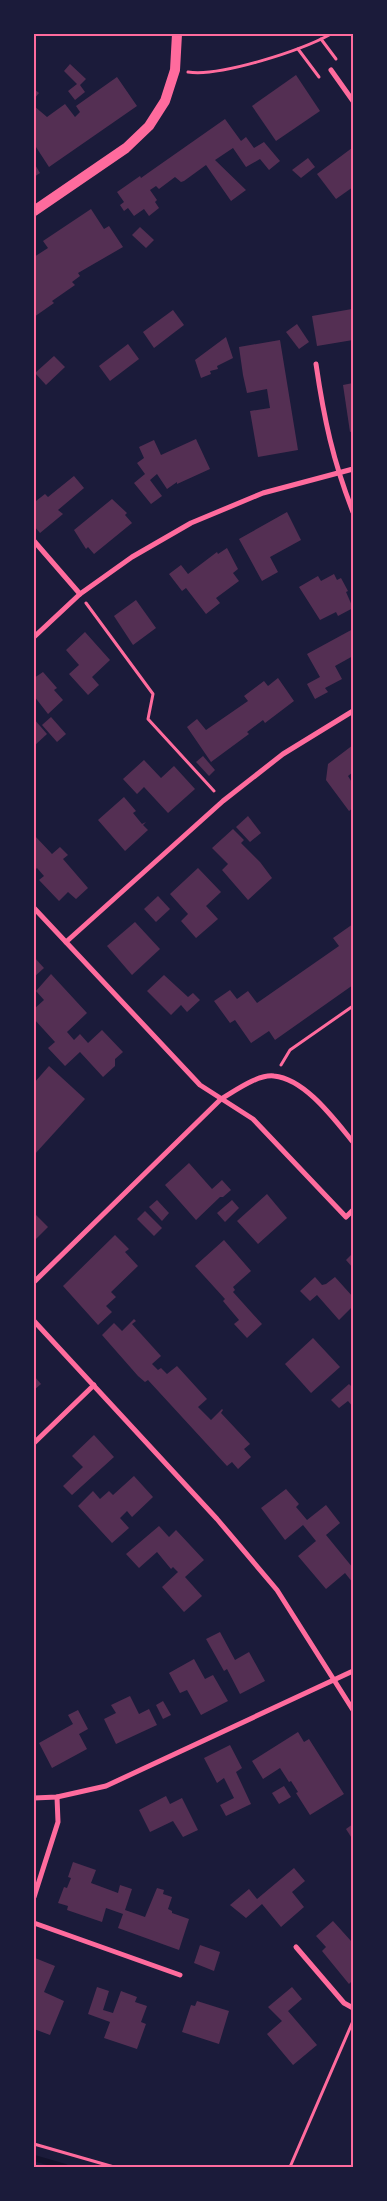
<svg xmlns="http://www.w3.org/2000/svg" width="387" height="2201" font-family="'Golos Text',sans-serif">
  <rect width="100%" height="100%" fill="#1b1b3a"/>
  <g fill="none" stroke-linecap="round" stroke-linejoin="round">
    <path stroke="#12122b" stroke-width="6" d="M34 2158 65 2167"/>
  </g>
  <g fill="#542f53">
    <path d="M70 64 86 79 80 85 85 92 75 100 68 91 77 84 64 71Z"/>
    <path d="M296 75 320 111 276 141 252 106Z"/>
    <path d="M117 77 137 106 49 167 34 144V106L47 117 65 104 75 117 80 112 76 106Z"/>
    <path d="M34 89 39 93 34 99Z"/>
    <path d="M225 119 241 141 246 137 254 148 264 142 280 161 269 170 260 159 246 167 233 148 215 160 246 190 231 201 206 165 184 181 181 182 175 177 159 189 156 186 150 190 157 200 155 202 159 208 149 216 144 209 134 216 128 208 124 211 120 205 124 202 117 192 140 176 141 178 148 173Z"/>
    <path d="M352 148 353 187 336 199 317 174Z"/>
    <path d="M308 158 315 167 301 178 292 170Z"/>
    <path d="M34 163 40 173 34 177Z"/>
    <path d="M91 209 104 229 109 226 123 247 78 273 80 276 72 282 75 285 52 301 54 303 34 317V257L48 248 43 241Z"/>
    <path d="M140 227 154 240 146 248 132 235Z"/>
    <path d="M352 309 353 340 317 346 312 316Z"/>
    <path d="M173 310 184 325 154 348 143 332Z"/>
    <path d="M297 324 309 342 299 349 286 332Z"/>
    <path d="M226 337 233 358 217 366 218 369 210 371 211 374 201 378 195 360Z"/>
    <path d="M280 340 298 450 258 457 250 411 270 408 267 389 247 393 243 375 239 347Z"/>
    <path d="M128 344 139 359 110 381 99 366Z"/>
    <path d="M54 356 65 367 46 385 35 373Z"/>
    <path d="M353 383V431L350 432 343 385Z"/>
    <path d="M196 439 210 469 177 484V482L167 489 157 474 150 480 162 496 151 504 134 483 145 474 137 463 144 458 139 447 154 440 161 455Z"/>
    <path d="M74 476 84 488 58 510 63 514 40 533 34 526V498L36 501 45 494 48 497Z"/>
    <path d="M112 499 127 513 125 515 132 523 94 554 88 547 86 549 74 530Z"/>
    <path d="M287 512 301 540 270 557 278 572 262 581 239 539Z"/>
    <path d="M227 548 238 569 233 573 239 581 216 598 220 603 206 614 186 588 182 591 169 574 181 565 188 574 217 552 218 554Z"/>
    <path d="M334 574 337 580 341 578 348 591 346 592 353 608 338 616 336 612 320 620 299 587 318 576 321 581Z"/>
    <path d="M136 600 156 628 133 645 114 616Z"/>
    <path d="M353 629V656L335 666 342 679 325 688 328 692 315 699 307 684 320 677 307 654Z"/>
    <path d="M85 632 110 660 92 677 99 685 88 695 69 674 79 665 66 650Z"/>
    <path d="M43 672 57 688 54 690 63 700 48 714 34 696V678Z"/>
    <path d="M278 678 294 701 265 723 263 720 247 732 249 734 211 762 187 727 197 719 206 730 248 701 244 696 264 681 268 686Z"/>
    <path d="M51 717 66 734 57 742 42 725Z"/>
    <path d="M34 719 47 734 34 746Z"/>
    <path d="M353 745V772L348 776 353 784V808L349 811 326 780 328 764Z"/>
    <path d="M203 756 215 770 209 776 196 762Z"/>
    <path d="M144 760 161 778 174 766 195 789 168 813 144 787 137 794 123 779Z"/>
    <path d="M124 797 136 811 133 813 142 824 146 822 143 825 148 830 125 851 98 820Z"/>
    <path d="M248 816 261 833 250 842 236 827Z"/>
    <path d="M233 829 244 840 241 843 260 862 272 878 248 900 222 870 228 864 212 848Z"/>
    <path d="M34 835 52 854 60 847 68 855 63 859 88 888 76 899 68 892 59 901 39 880 44 876 37 868 34 871Z"/>
    <path d="M198 868 221 892 206 906 218 919 196 938 181 921 188 914 170 894Z"/>
    <path d="M158 896 170 909 156 922 144 909Z"/>
    <path d="M135 922 160 949 132 975 107 946Z"/>
    <path d="M353 924V985L275 1040 269 1031 251 1043 235 1020 230 1023 214 1001 230 990 237 999 248 991 257 1003 339 946 333 938Z"/>
    <path d="M34 957 44 968 34 977Z"/>
    <path d="M51 974 87 1013 67 1032 74 1040 80 1034 88 1043 102 1030 123 1052 115 1059V1066L103 1077 80 1052 65 1066 48 1048 55 1042 34 1019V1009L44 1000 36 991Z"/>
    <path d="M164 975 188 997 193 993 200 1000 187 1012 181 1005 171 1015 147 991Z"/>
    <path d="M49 1066 85 1099 34 1155V1083Z"/>
    <path d="M189 1163 212 1189 222 1180 231 1190 223 1197H220L196 1220 165 1185Z"/>
    <path d="M267 1194 287 1218 258 1244 237 1221Z"/>
    <path d="M157 1200 169 1213 162 1221 149 1207Z"/>
    <path d="M232 1200 239 1208 225 1222 217 1213Z"/>
    <path d="M145 1211 162 1228 154 1236 137 1219Z"/>
    <path d="M34 1213 48 1227 34 1241Z"/>
    <path d="M115 1235 129 1249 125 1252 138 1266 111 1292 116 1297 106 1306 112 1312 98 1325 63 1286Z"/>
    <path d="M224 1240 251 1271 233 1287 235 1290 233 1292 262 1324 247 1338 234 1324 239 1320 223 1301 225 1299 195 1266Z"/>
    <path d="M353 1253V1268L346 1260Z"/>
    <path d="M315 1277 322 1285 326 1284 335 1277 353 1297V1306L339 1320 317 1295 310 1301 300 1291Z"/>
    <path d="M134 1319 136 1321 132 1324 161 1356 152 1364 158 1370 161 1368 167 1374 177 1366 207 1399 198 1407 211 1420 222 1409 223 1410 221 1413 250 1444 244 1449 251 1457 238 1469 232 1462 227 1466 148 1380 145 1382 138 1376 102 1335 114 1323 122 1331Z"/>
    <path d="M313 1338 340 1367 311 1393 285 1364Z"/>
    <path d="M34 1376 41 1384 34 1390Z"/>
    <path d="M349 1384 353 1388V1407L348 1401 339 1408 331 1400Z"/>
    <path d="M94 1435 114 1457 72 1495 63 1486 83 1467 72 1456Z"/>
    <path d="M134 1476 153 1497 132 1517 127 1511 120 1518 129 1528 112 1543 78 1506 93 1491 100 1499 109 1491 113 1495Z"/>
    <path d="M286 1489 299 1504 296 1507 307 1520 326 1505 340 1523 326 1535 353 1568V1583L345 1573 326 1589 298 1556 316 1541 303 1525 285 1540 261 1508Z"/>
    <path d="M159 1526 169 1537 176 1530 204 1560 185 1577 202 1596 184 1612 162 1587 178 1572 173 1567 171 1569 157 1552 139 1568 126 1554Z"/>
    <path d="M220 1632 235 1660 249 1652 265 1681 240 1694 227 1669 224 1671 206 1639Z"/>
    <path d="M194 1659 205 1679 213 1675 228 1701 201 1715 187 1690 180 1693 169 1673Z"/>
    <path d="M130 1696 139 1714 149 1709 157 1725 116 1744 104 1719 116 1713 111 1705Z"/>
    <path d="M163 1701 171 1715 163 1719 156 1705Z"/>
    <path d="M78 1710 88 1729 79 1734 87 1749 52 1768 39 1743 73 1724 68 1715Z"/>
    <path d="M298 1732 304 1742 309 1739 344 1794 310 1815 296 1793 298 1792 291 1781 289 1782 280 1768 263 1779 252 1761Z"/>
    <path d="M230 1745 242 1768 236 1772 251 1804 226 1816 220 1805 234 1798 224 1778 217 1783 204 1758Z"/>
    <path d="M284 1786 291 1797 279 1804 272 1793Z"/>
    <path d="M166 1796 170 1804 182 1798 198 1830 183 1837 173 1821 150 1832 139 1810Z"/>
    <path d="M353 1824V1840L346 1829Z"/>
    <path d="M73 1862 96 1870 91 1883 118 1893 120 1885 132 1889 125 1910 145 1917 157 1888 164 1890 163 1894 172 1897 168 1909 172 1911V1913L189 1919 179 1950 118 1928 123 1914 106 1908 102 1922 67 1910 68 1906 58 1903 64 1887 67 1888 71 1878 68 1877Z"/>
    <path d="M294 1868 305 1881 292 1892 304 1907 281 1927 262 1904 246 1918 230 1905 249 1889 257 1899Z"/>
    <path d="M333 1921 351 1941 353 1940V1980L349 1984 322 1951 326 1947 316 1936Z"/>
    <path d="M200 1945 220 1952 214 1971 194 1963Z"/>
    <path d="M35 1958 55 1966 44 1992 64 2001 50 2035 34 2029Z"/>
    <path d="M97 1987 109 1991 103 2010 113 2013 121 1991 137 1997 135 2002 147 2006 141 2022 146 2024 137 2049 104 2038 110 2022 88 2014Z"/>
    <path d="M292 1987 302 1999 288 2011 317 2045 293 2065 267 2034 282 2021 268 2007Z"/>
    <path d="M197 2001 229 2011 219 2044 182 2032 191 2005 195 2006Z"/>
  </g>
  <g fill="none" stroke-linecap="round" stroke-linejoin="round">
    <g stroke="#ff6b9d" stroke-width="3">
      <path d="M321 39 336 59"/>
      <path d="M298 49 319 77"/>
      <path d="M188 72C221 77 302 50 331 34"/>
      <path d="M86 603 153 694 148 719 214 791"/>
      <path d="M281 1065 290 1050 353 1006"/>
      <path d="M34 2144 114 2167"/>
      <path d="M290 2167 353 2021"/>
    </g>
    <g stroke="#ff6b9d" stroke-width="5">
      <path d="M331 70 353 101"/>
      <path d="M316 364C324 419 333 461 353 512"/>
      <path d="M34 541 80 594"/>
      <path d="M34 637 80 594 132 557 191 523 263 493 353 469"/>
      <path d="M34 908 200 1085 253 1119 346 1217 353 1210"/>
      <path d="M66 942 223 801 283 754 353 711"/>
      <path d="M34 1282 221 1099C235 1091 258 1074 274 1076 305 1079 334 1119 353 1142"/>
      <path d="M34 1321 217 1519 277 1590 353 1710"/>
      <path d="M34 1443 94 1385"/>
      <path d="M34 1798 57 1797 106 1786 353 1671"/>
      <path d="M34 1897 58 1822 57 1797"/>
      <path d="M34 1923 180 1975"/>
      <path d="M296 1947 344 2003 353 2008"/>
    </g>
    <path stroke="#ff6b9d" stroke-width="10" d="M34 211 126 148 149 126 165 101 175 70 177 34"/>
  </g>
  <rect width="387" height="2201" fill="none" stroke="#1b1b3a" stroke-width="70"/>
  <rect x="35" y="35" width="317" height="2131" fill="none" stroke="#ff6b9d" stroke-width="2"/>
</svg>
